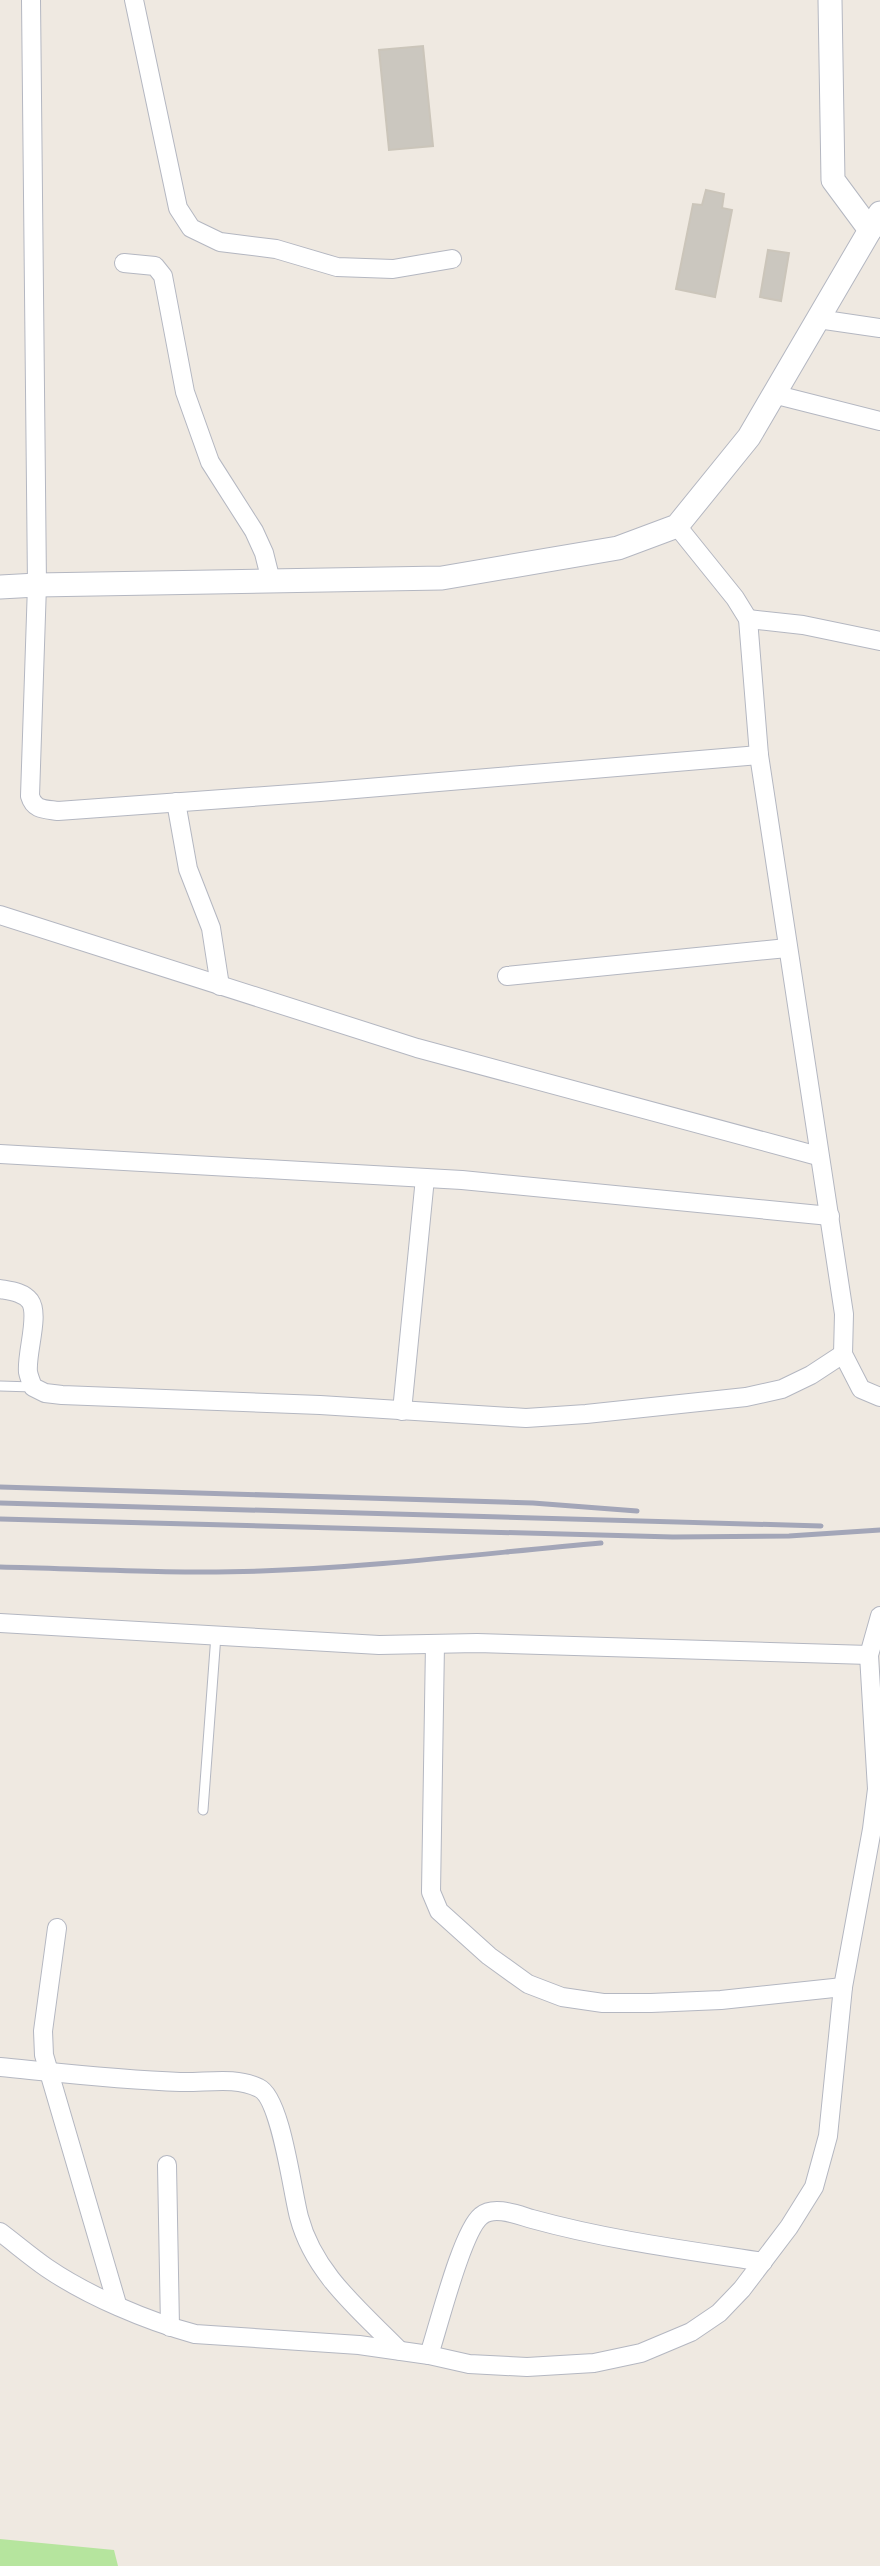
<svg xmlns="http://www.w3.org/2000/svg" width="880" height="2566" font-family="'Golos Text',sans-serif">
  <rect width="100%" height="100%" fill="#efe9e1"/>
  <path fill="#b6e59e" d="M0 2539 114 2550 118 2566H0Z"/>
  <g fill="#cbc7bf" stroke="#cbc5ba" stroke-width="2">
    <path d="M423 46 433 146 389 150 379 50Z"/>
    <path d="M706 190 724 194 722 208 732 210 715 297 676 289 693 204 702 205Z"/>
    <path d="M768 250 789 253 781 301 760 297Z"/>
  </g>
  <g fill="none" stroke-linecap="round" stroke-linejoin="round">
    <defs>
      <g id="service">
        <path d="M0 1386 33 1387"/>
        <path d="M203 1810 216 1635"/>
      </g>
      <g id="minor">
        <path d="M31 0 37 585 30 796C34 810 44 809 58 811L320 792 759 755"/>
        <path d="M134 0 178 208 191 228 220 242 276 249 337 267 393 269 452 259"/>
        <path d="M124 263 155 266 163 276 185 392 210 462 254 531 264 553 271 581"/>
        <path d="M818 319 880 328"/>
        <path d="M773 394 880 421"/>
        <path d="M677 526 735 598 748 619 759 755 844 1314 843 1354 861 1389 880 1397"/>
        <path d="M748 619 803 625 880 641"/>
        <path d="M176 802 188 869 211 928 220 986"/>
        <path d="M0 915 417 1048 818 1156"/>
        <path d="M507 976 787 948"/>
        <path d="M0 1154 462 1180 830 1216"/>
        <path d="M0 1289C11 1291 23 1292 30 1301 40 1315 26 1353 28 1372 29 1377 31 1382 33 1387L45 1393 62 1395 320 1405 526 1418 586 1414 746 1397 782 1389 811 1375 843 1354"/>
        <path d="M402 1411 425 1178"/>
        <path d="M0 1623 379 1645 477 1643 869 1655"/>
        <path d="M435 1644 431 1892 439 1911 489 1956 528 1984 562 1997 603 2003H651L721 2000 843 1987"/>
        <path d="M57 1928 43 2031 44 2055 117 2304"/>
        <path d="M0 2067C60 2073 120 2080 180 2082 206 2083 235 2076 259 2088 281 2098 292 2191 299 2217 314 2274 360 2310 400 2351"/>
        <path d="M167 2165 170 2327"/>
        <path d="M0 2232C16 2244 31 2257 47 2268 88 2296 147 2321 195 2334L359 2345 429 2355 469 2364 527 2367 594 2363 641 2353 691 2332 719 2313 742 2289 789 2227 814 2187 828 2136 843 1987 872 1829 877 1789 869 1655 880 1616"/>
        <path d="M429 2355C438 2328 462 2231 481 2216 494 2205 518 2215 532 2219 608 2240 685 2250 763 2262"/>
      </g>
      <g id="tertiary">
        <path d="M830 0 833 180 870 230"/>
        <path d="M0 587 37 585 442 578 618 548 677 526 749 437 880 213"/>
      </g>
    </defs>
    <use href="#service" stroke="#b4b7c1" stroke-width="11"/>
    <use href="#minor" stroke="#b4b7c1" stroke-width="20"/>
    <use href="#tertiary" stroke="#b4b7c1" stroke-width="25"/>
    <use href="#service" stroke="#fff" stroke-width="9"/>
    <use href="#minor" stroke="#fff" stroke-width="18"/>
    <use href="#tertiary" stroke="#fff" stroke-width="23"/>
    <g stroke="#a3a6b8" stroke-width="5">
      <path d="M0 1487 533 1503 637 1511"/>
      <path d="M0 1503 821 1526"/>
      <path d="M0 1519 673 1537 789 1536 880 1530"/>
      <path d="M0 1567C87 1569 174 1574 261 1571 374 1567 488 1553 601 1543"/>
    </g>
  </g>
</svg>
